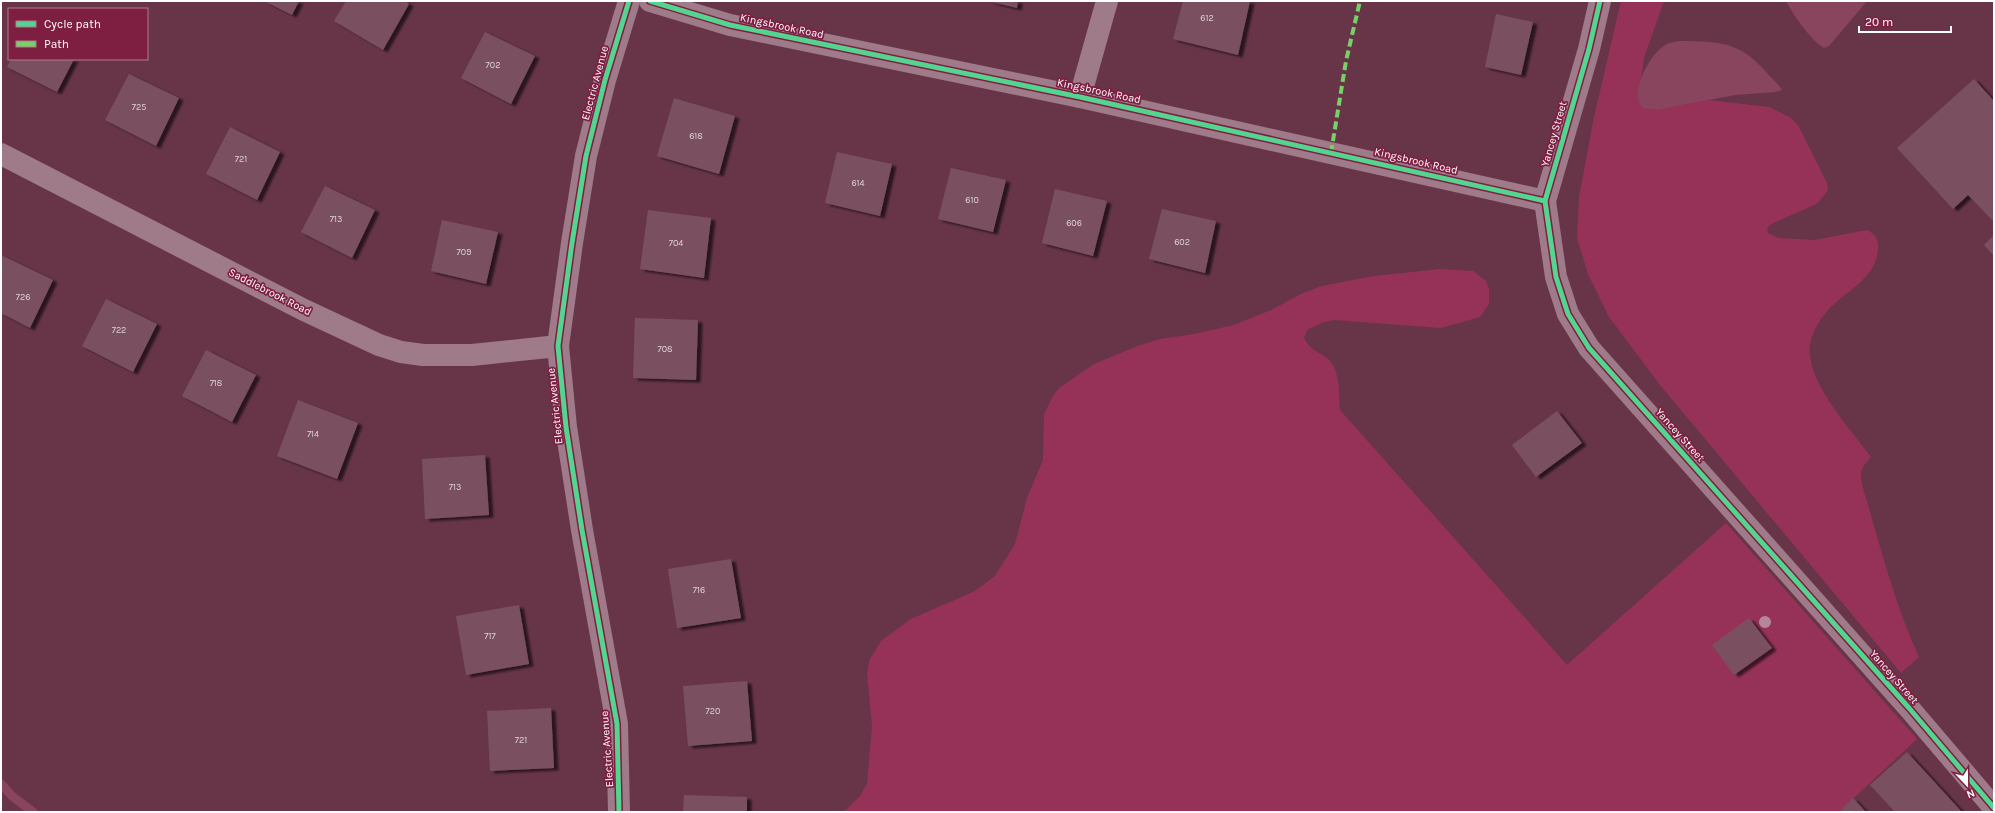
<svg xmlns="http://www.w3.org/2000/svg" width="1995" height="813" font-family="Karla,sans-serif">
  <defs>
    <filter id="shadow"><feDropShadow dx="4.5" dy="2.5" stdDeviation="1" flood-color="#0009"/></filter>
  </defs>
  <rect width="100%" height="100%" fill="#683548"/>
  <g fill="#963258">
    <path d="M1621 1H1664L1644 58 1641 78 1638 89 1652 110 1708 100 1769 107 1791 118 1798 125 1827 183 1828 190 1819 202 1814 205 1771 224 1767 228 1768 233 1778 238 1815 240 1867 230C1875 234 1877 237 1878 246 1879 275 1850 289 1832 306 1823 315 1816 325 1812 337 1798 374 1850 428 1871 457 1860 470 1859 471 1863 488 1880 545 1894 603 1919 657L1901 673 1660 385 1609 317 1588 274 1577 238 1579 197 1594 117Z"/>
    <path d="M1440 269 1473 271 1486 281 1489 289V304L1480 317 1441 328 1334 320 1324 322 1307 330 1304 338C1311 351 1317 350 1328 359 1340 369 1339 394 1340 410L1567 665 1726 523 1917 739 1839 812H844L860 796 867 784 872 726 867 673 870 659 881 641 911 619 975 591 995 576 1015 544 1027 498 1043 460 1044 414 1053 396 1059 388 1094 364 1135 347 1160 339 1194 334 1234 325 1271 310 1301 294 1322 286 1374 276Z"/>
  </g>
  <g fill="#89445e">
    <path d="M1786 1H1867L1829 46 1824 48C1812 42 1792 13 1786 1Z"/>
    <path d="M1683 41C1720 41 1742 43 1767 73 1772 79 1778 83 1782 90L1775 92 1735 95 1656 110 1643 108C1628 95 1648 59 1660 49 1666 43 1675 41 1683 41Z"/>
  </g>
  <g fill="none" stroke-linecap="round" stroke-linejoin="round">
    <path stroke="#89445e" stroke-width="9" d="M1 784 12 796 33 812"/>
  </g>
  <g fill="#7a5060" filter="url(#shadow)">
    <path d="M264 1H299L292 15Z"/>
    <path d="M346 1H405L409 4 383 50 334 21Z"/>
    <path d="M988 1H1018L1017 8Z"/>
    <path d="M1183 1H1250L1238 55 1173 39Z"/>
    <path d="M1496 14 1533 22 1521 75 1485 67Z"/>
    <path d="M485 32 535 56 511 104 461 78Z"/>
    <path d="M11 59H74L57 92 7 67Z"/>
    <path d="M129 74 179 98 156 146 105 120Z"/>
    <path d="M1974 79 1994 101V222L1968 195 1953 209 1897 148Z"/>
    <path d="M674 98 735 116 719 174 657 156Z"/>
    <path d="M230 127 280 152 257 200 206 174Z"/>
    <path d="M837 152 892 164 880 216 825 203Z"/>
    <path d="M951 168 1006 180 993 232 938 219Z"/>
    <path d="M325 186 375 210 352 258 301 232Z"/>
    <path d="M1055 189 1107 201 1093 256 1042 243Z"/>
    <path d="M1162 209 1216 221 1205 273 1149 259Z"/>
    <path d="M648 210 711 218 704 278 640 269Z"/>
    <path d="M442 220 498 232 486 284 431 271Z"/>
    <path d="M1994 235V256L1984 245Z"/>
    <path d="M3 256 53 280 30 328 1 313V259Z"/>
    <path d="M106 299 157 324 133 372 82 346Z"/>
    <path d="M635 318 698 320 696 380 633 378Z"/>
    <path d="M206 350 256 375 232 422 182 396Z"/>
    <path d="M298 400 358 423 337 479 277 456Z"/>
    <path d="M1557 411 1582 443 1536 477 1512 445Z"/>
    <path d="M485 455 489 515 425 519 422 459Z"/>
    <path d="M731 559 741 618 677 628 668 569Z"/>
    <path d="M519 605 529 664 466 675 456 616Z"/>
    <path d="M1749 618 1772 648 1734 675 1712 645Z"/>
    <path d="M747 681 752 741 688 746 683 686Z"/>
    <path d="M551 708 554 768 490 771 487 711Z"/>
    <path d="M1907 752 1962 812H1895L1870 785Z"/>
    <path d="M684 795 747 797V812H683Z"/>
    <path d="M1853 798 1866 812H1839Z"/>
  </g>
  <g fill="none" stroke-linecap="round" stroke-linejoin="round">
    <g stroke="#9f7a89" stroke-width="22">
      <path d="M650 1 730 25 1080 97 1545 201"/>
      <path d="M1600 1 1589 49 1545 201 1556 277 1568 314 1589 348 1909 708 1994 808"/>
      <path d="M1080 97 1107 1"/>
      <path d="M1 154 304 310 379 345 401 352 423 355H472L558 346"/>
      <path d="M619 812 617 724 582 530 566 427 558 346 572 243 586 156 605 80 629 1"/>
    </g>
    <path stroke="#78d068" stroke-width="4" stroke-dasharray="8 4" stroke-linecap="butt" d="M1331 153 1346 61 1360 1"/>
    <defs>
      <g id="cycleway">
        <path d="M650 1 730 25 1080 97 1545 201"/>
        <path d="M1600 1 1589 49 1545 201 1556 277 1568 314 1589 348 1909 708 1994 808"/>
        <path d="M619 812 617 724 582 530 566 427 558 346 572 243 586 156 605 80 629 1"/>
      </g>
    </defs>
    <use href="#cycleway" stroke="#7e1f42" stroke-width="8"/>
    <use href="#cycleway" stroke="#53d58f" stroke-width="5"/>
  </g>
  <circle fill="#b68598" cx="1765" cy="622" r="6"/>
  <g text-anchor="middle" dominant-baseline="central" stroke-width="3.5" stroke-linejoin="round" paint-order="stroke">
    <g font-size="9" fill="#ded3d7">
      <text x="1207" y="18">612</text>
      <text x="493" y="65">702</text>
      <text x="139" y="107">725</text>
      <text x="696" y="136">618</text>
      <text x="241" y="159">721</text>
      <text x="858" y="183">614</text>
      <text x="972" y="200">610</text>
      <text x="336" y="219">713</text>
      <text x="1074" y="223">606</text>
      <text x="1182" y="242">602</text>
      <text x="676" y="243">704</text>
      <text x="464" y="252">709</text>
      <text x="23" y="297">726</text>
      <text x="119" y="330">722</text>
      <text x="665" y="349">708</text>
      <text x="216" y="383">718</text>
      <text x="313" y="434">714</text>
      <text x="455" y="487">713</text>
      <text x="699" y="590">716</text>
      <text x="490" y="636">717</text>
      <text x="713" y="711">720</text>
      <text x="521" y="740">721</text>
    </g>
    <g font-size="11" fill="#fff" stroke="#7e1f42">
      <text transform="translate(782 26) rotate(12)">Kingsbrook Road</text>
      <text transform="translate(595 83) rotate(-75)">Electric Avenue</text>
      <text transform="translate(1099 91) rotate(12)">Kingsbrook Road</text>
      <text transform="translate(1554 134) rotate(-74)">Yancey Street</text>
      <text transform="translate(1416 161) rotate(13)">Kingsbrook Road</text>
      <text transform="translate(270 292) rotate(27)">Saddlebrook Road</text>
      <text transform="translate(555 406) rotate(-96)">Electric Avenue</text>
      <text transform="translate(1680 435) rotate(48)">Yancey Street</text>
      <text transform="translate(1894 677) rotate(49)">Yancey Street</text>
      <text transform="translate(607 749) rotate(-94)">Electric Avenue</text>
    </g>
  </g>
  <rect width="1995" height="813" fill="none" stroke="#ffffff" stroke-width="4"/>
  <rect x="8" y="8" width="140" height="52" fill="#7e1f42" stroke="#b2798e"/>
  <rect x="16" y="21" width="20" height="6" fill="#53d58f" stroke="#b2798e"/>
  <text x="44" y="28" font-size="12" fill="#ffffff">Cycle path</text>
  <rect x="16" y="41" width="20" height="6" fill="#78d068" stroke="#b2798e"/>
  <text x="44" y="48" font-size="12" fill="#ffffff">Path</text>
  <g transform="translate(1967 785) rotate(158)" stroke="#7e1f42" stroke-width="3" paint-order="stroke">
  <path d="M0-3L7 15L0 10L-7 15Z" fill="#ffffff"/>
  <text y="-6" font-size="11" font-weight="bold" text-anchor="middle" fill="#ffffff">N</text>
  </g>
  <path d="M1859 26v6h92v-6" fill="none" stroke="#ffffff" stroke-width="2"/>
  <text x="1865" y="26" font-size="12" fill="#ffffff" stroke="#7e1f42" stroke-width="3" paint-order="stroke">20 m</text>
</svg>
